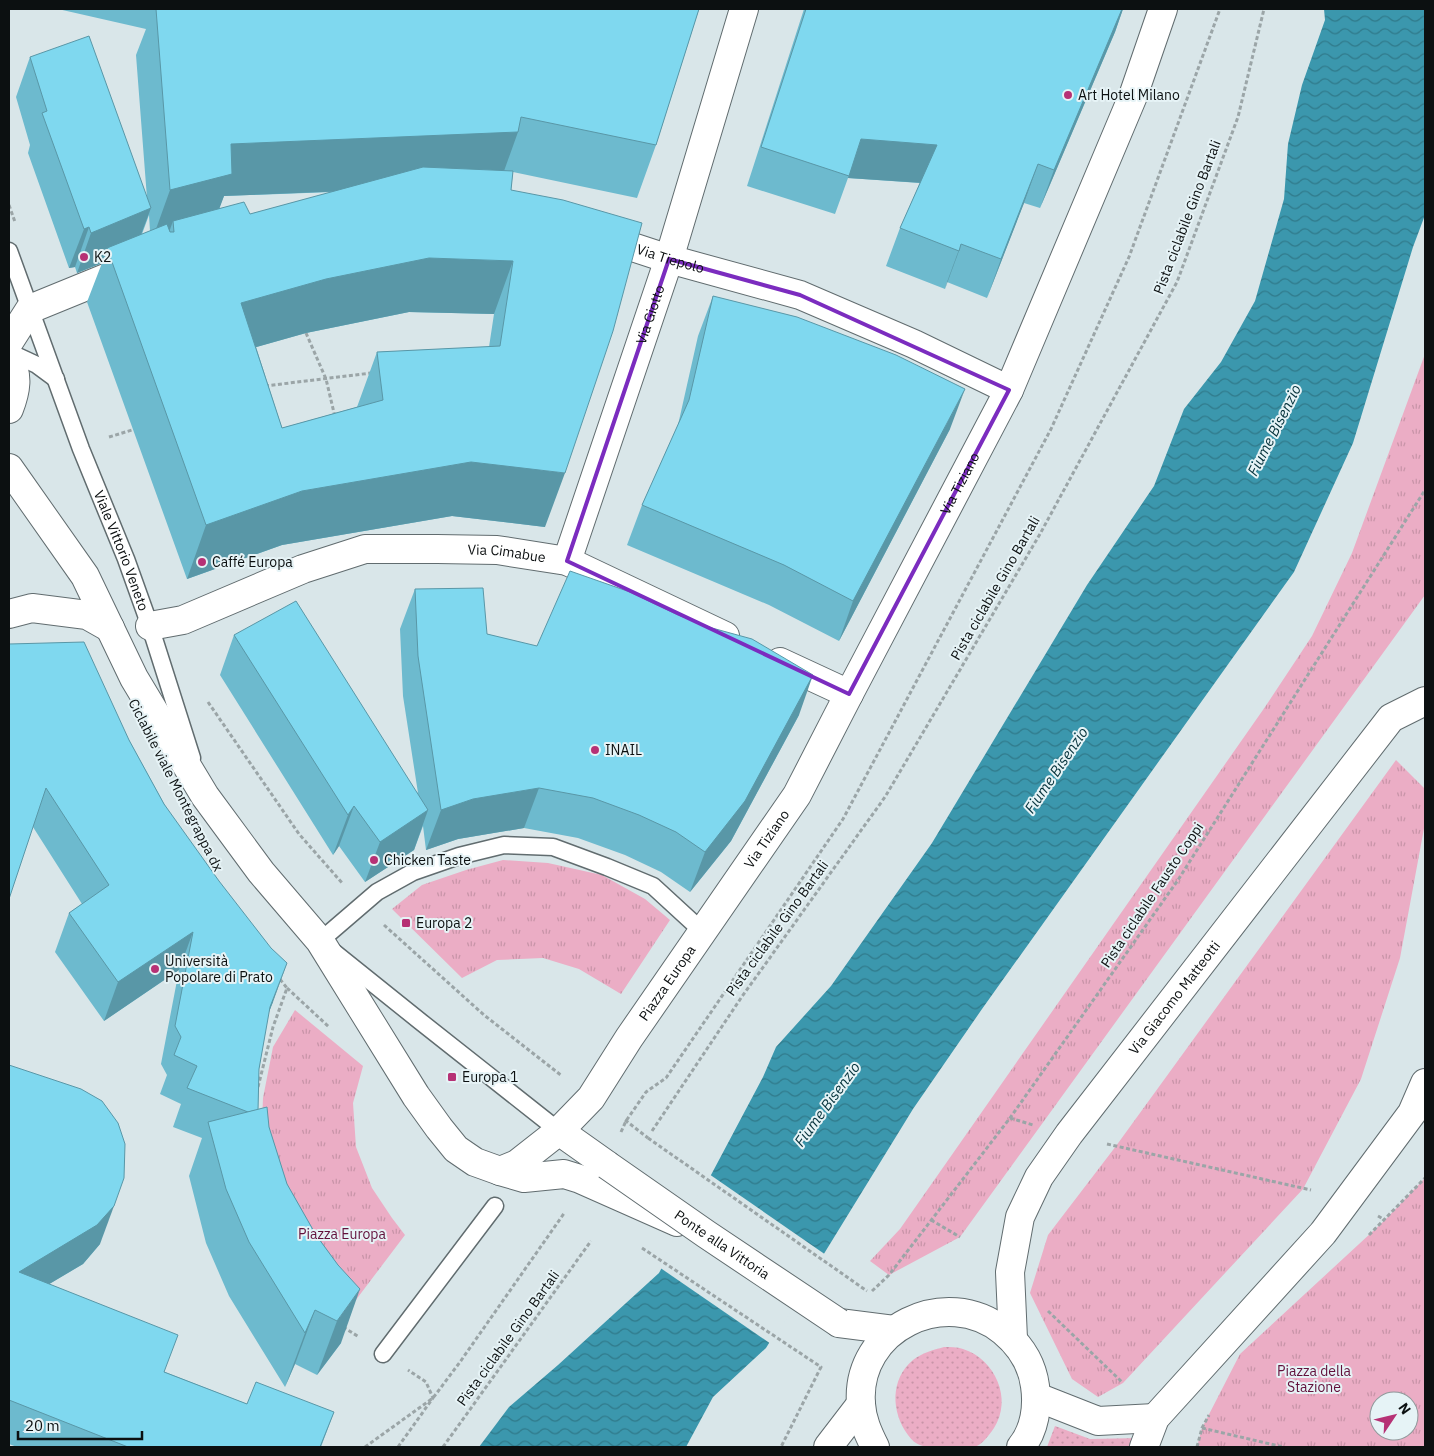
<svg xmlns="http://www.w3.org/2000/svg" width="1434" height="1456" font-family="'IBM Plex Sans',sans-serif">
  <defs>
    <pattern id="grass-dots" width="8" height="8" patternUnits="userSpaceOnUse" patternTransform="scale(1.25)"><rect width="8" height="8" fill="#ebadc5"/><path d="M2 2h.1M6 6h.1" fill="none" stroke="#c894a8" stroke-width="1.8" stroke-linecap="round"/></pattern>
    <pattern id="park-tufts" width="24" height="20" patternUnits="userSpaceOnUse" patternTransform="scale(1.25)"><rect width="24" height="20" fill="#ebadc5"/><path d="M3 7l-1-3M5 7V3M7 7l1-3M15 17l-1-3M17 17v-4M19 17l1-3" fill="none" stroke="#c894a8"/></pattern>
    <pattern id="water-waves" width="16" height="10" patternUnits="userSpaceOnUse" patternTransform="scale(1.25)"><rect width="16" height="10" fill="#3b97ad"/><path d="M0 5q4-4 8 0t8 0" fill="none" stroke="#307a8b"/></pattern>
  </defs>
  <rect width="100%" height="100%" fill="#d9e6e9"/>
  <g fill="url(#grass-dots)">
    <path d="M944 1347C950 1347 957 1347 963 1349 995 1359 1013 1399 994 1428 989 1435 983 1444 975 1447 968 1450 949 1447 941 1447 927 1447 917 1448 908 1435 891 1412 890 1379 913 1360 922 1353 933 1350 944 1347Z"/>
    <path d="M1055 1426 1090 1439 1140 1438 1134 1447H1047Z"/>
  </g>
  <g fill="url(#park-tufts)" fill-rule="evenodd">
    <path d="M1425 354V595L960 1237 889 1275 870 1261 900 1229 1265 707 1312 636 1352 553Z"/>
    <path d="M1396 760 1425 789V823L1400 958 1361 1079 1303 1189 1123 1383 1098 1397 1072 1379 1030 1293 1048 1235 1116 1146Z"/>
    <path d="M503 860 548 863 602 875 645 899 670 920 621 994 579 969 543 958 497 960 462 978 392 909 422 885 466 870Z"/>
    <path d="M295 1010 363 1066 353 1103 356 1147 372 1188 392 1218 405 1235 343 1317 261 1147 263 1098 273 1047Z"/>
    <path d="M1425 1178V1447H1197L1202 1428 1240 1354 1385 1220ZM1379 1401H1409V1431H1379Z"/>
  </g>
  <path fill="url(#water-waves)" d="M1324 9H1425V215L1413 247 1353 443 1294 572 982 1009 913 1109 766 1348 713 1397 686 1447H479L509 1407 558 1365 659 1273 763 1077 776 1047 831 986 932 843 1087 585 1154 486 1184 409 1221 362 1255 301 1284 199 1288 144 1302 85 1325 20Z"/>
  <path fill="#d9e6e9" d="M709 1174 826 1255 771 1344 659 1267Z"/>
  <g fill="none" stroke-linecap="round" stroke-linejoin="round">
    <defs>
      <g id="service">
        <path id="s1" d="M9 251 81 449 126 559 150 626 192 758"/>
        <path d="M9 352 37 365 56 379"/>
        <path d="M559 1131 421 1022 320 941 377 892 413 872 459 856 504 845 553 847 607 867 653 886 702 931"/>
        <path d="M383 1354 495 1206"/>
      </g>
      <g id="minor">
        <path id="s2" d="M599 236 669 259 800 295 914 344 1009 390"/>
        <path d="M9 342 30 309 128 269"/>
        <path id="s3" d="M567 561 669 259 744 9"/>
        <path id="s4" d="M150 626 183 620 303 569 365 549H437L497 550 567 561 725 636"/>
        <path d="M780 662 849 694"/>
        <path id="s5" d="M559 1131 591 1098 629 1038 797 795 849 694 1009 390 1133 96 1163 9"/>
      </g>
      <g id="tertiary">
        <path d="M9 358C19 375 16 391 9 409"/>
        <path d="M9 468 85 576 134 678 205 796 261 872 320 941 416 1096 439 1128 456 1149 475 1162 500 1171 517 1164 559 1131 607 1165"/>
        <path d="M9 614 32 608 87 615 110 628"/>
        <path d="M500 1171 524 1178 564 1174 580 1179 677 1222"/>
        <path d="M839 1323 894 1330"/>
        <path id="s6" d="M1013 1339 1010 1272 1020 1217 1039 1177 1069 1134 1391 718 1425 701"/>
        <path d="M1037 1397 1098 1421 1155 1418"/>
        <path d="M828 1447 861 1404"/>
        <path d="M875 1447C868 1433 862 1420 861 1404 855 1328 946 1285 1003 1331 1020 1345 1032 1363 1035 1386 1038 1406 1035 1430 1021 1447"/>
        <path d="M1144 1447 1155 1418 1323 1233 1412 1113 1425 1083"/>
      </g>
    </defs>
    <use href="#service" stroke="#616c6f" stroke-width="19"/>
    <use href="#minor" stroke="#616c6f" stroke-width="30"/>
    <use href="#tertiary" stroke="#616c6f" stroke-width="30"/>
    <g stroke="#9ba5a7" stroke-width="3" stroke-dasharray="4 2.5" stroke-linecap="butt">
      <path d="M9 205 15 222"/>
      <path d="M306 333 326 379 335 417"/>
      <path d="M265 386 371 373"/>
      <path d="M109 437 132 430"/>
      <path d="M208 702 299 834 343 884"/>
      <path d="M384 925 484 1015 562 1076"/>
      <path d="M287 988 329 1027"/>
      <path d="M258 1087 273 1027 287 988 279 978"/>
      <path d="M1010 1118 1033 1125"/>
      <path d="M625 1120 648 1138"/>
      <path d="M652 1131 741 998 885 797 1040 534 1177 282 1238 117 1264 9"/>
      <path d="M621 1132 626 1121 646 1092 666 1078 843 819 1051 429 1129 257 1220 9"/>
      <path d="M1107 1144 1311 1190"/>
      <path d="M1378 1216 1385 1220"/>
      <path d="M931 1220 960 1237"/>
      <path d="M1369 1235 1425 1178"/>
      <path d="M642 1248 821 1367 781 1447"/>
      <path d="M872 1291 889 1275 1010 1118 1178 880 1425 490"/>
      <path d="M1048 1311 1123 1383"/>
      <path d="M343 1327 359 1337"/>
      <path d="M1202 1428 1283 1447"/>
      <path d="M365 1447 433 1398 460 1362 565 1212"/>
      <path d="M398 1447 433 1398 426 1382 408 1370"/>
      <path d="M443 1447 591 1241"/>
      <path d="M1197 1447 1202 1428 1209 1415"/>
    </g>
    <use href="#service" stroke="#fff" stroke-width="16"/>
    <use href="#minor" stroke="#fff" stroke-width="28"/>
    <use href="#tertiary" stroke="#fff" stroke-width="28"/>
    <defs>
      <g id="tertiary-bridge">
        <path id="s7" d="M607 1165 706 1234 839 1323"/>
      </g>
    </defs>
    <use href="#tertiary-bridge" stroke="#616c6f" stroke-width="30" stroke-linecap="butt"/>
    <path stroke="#9ba5a7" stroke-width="3" stroke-dasharray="4 2.5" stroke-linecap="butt" d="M648 1138 867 1291"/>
    <use href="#tertiary-bridge" stroke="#fff" stroke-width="28"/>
  </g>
  <g fill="#6dbace" fill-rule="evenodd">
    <path d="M58 9H699L656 145 637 198 513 172 511 190 545 527 452 516 282 545 187 579 87 302 102 263 77 273 75 267 69 268 28 153 30 145 16 97 30 57 147 198 136 55 146 29ZM332 192 250 214 219 208 224 196ZM149 215 150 231 142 234ZM409 312 494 314 489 347 377 352 357 407 282 428 256 347 306 333Z"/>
    <path d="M804 9H1123L1115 32 1040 208 1024 203 987 298 947 282 945 289 886 266 900 228 920 183 848 178 835 214 747 186Z"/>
    <path d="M713 296 950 429 839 641 769 605 627 545 642 505 678 425 698 336Z"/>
    <path d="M415 589 487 634 799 715 731 841 690 892 661 872 625 855 578 838 524 828 458 839 426 850 423 826 414 850 365 882 339 846 333 855 220 675 234 635 418 793 403 696 400 629Z"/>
    <path d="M9 644 129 740 273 1002 268 1014 259 1069 258 1110 269 1127 287 1184 316 1235 338 1265 341 1343 317 1375 295 1364 285 1387 229 1296 206 1243 189 1176 202 1138 173 1127 181 1104 160 1094 167 1075 161 1064 179 970 104 1021 55 952 69 913 82 904 33 827Z"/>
    <path d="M9 1065 100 1244 83 1264 49 1284 165 1372 247 1404 334 1412 321 1447H17L9 1444Z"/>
  </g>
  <g fill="#5997a7">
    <path d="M1122 9H1123L1115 32 1040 208 1054 170Z"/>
    <path d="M518 132 499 185 224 196 213 226 174 232 173 221 167 238 151 243 170 190 231 144Z"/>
    <path d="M861 139 937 145 923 183 848 178Z"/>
    <path d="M1038 164 1024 203 987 298 1001 259Z"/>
    <path d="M151 208 136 248H107L102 263 77 273 91 233Z"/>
    <path d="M89 227 75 267 69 268 84 229Z"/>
    <path d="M961 244 947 282 945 289 959 251Z"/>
    <path d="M429 258 513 261 494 314 409 312 306 333 222 357 241 303 326 279Z"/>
    <path d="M965 389 950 429 839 641 853 601Z"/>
    <path d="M471 462 565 473 545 527 452 516 282 545 187 579 206 525 302 491Z"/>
    <path d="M813 675 799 715 731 841 690 892 705 852Z"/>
    <path d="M539 788 524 828 458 839 426 850 441 810 473 799Z"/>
    <path d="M354 806 339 846 333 855 348 815Z"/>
    <path d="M428 810 414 850 365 882 380 842Z"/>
    <path d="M193 932 179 970 104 1021 118 982Z"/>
    <path d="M287 963 273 1002 255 1046 270 1007Z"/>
    <path d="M114 1206 100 1244 83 1264 9 1308 19 1272Z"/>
    <path d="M360 1289 341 1343 317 1375 337 1321Z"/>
    <path d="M315 1310 295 1364 285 1387 305 1333Z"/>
  </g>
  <g fill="#7fd8ef" stroke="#5997a7" fill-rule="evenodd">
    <path d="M156 9H699L656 145 521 117 518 132 231 144 232 174 170 190Z"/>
    <path d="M806 9H1122L1054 170 1038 164 1001 259 961 244 959 251 900 228 937 145 861 139 849 176 761 147Z"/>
    <path d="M89 36 151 208 91 233 89 227 84 229 42 113 47 111 30 57Z"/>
    <path d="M423 167 513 171 511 190 563 200 642 223 613 331 565 473 471 462 302 491 206 525 107 248 167 224 170 232H174L173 221 244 202 250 214ZM429 258 513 261 500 346 377 352 383 400 282 428 241 303 326 279Z"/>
    <path d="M713 296 797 317 896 355 965 389 853 601 784 565 642 505 689 400Z"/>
    <path d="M570 571 630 592 678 615 712 628 752 639 813 675 745 801 705 852 676 832 639 815 593 798 539 788 473 799 441 810 418 656 415 589 483 588 487 634 537 646Z"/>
    <path d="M296 601 428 810 380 842 354 806 348 815 234 635Z"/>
    <path d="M84 642 129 740 164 804 219 881 271 948 287 963 270 1007 259 1069 258 1110 248 1112 187 1088 197 1066 174 1055 181 1037 175 1026 193 932 118 982 69 913 109 885 46 788 9 899V644Z"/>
    <path d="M9 1065 81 1089 102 1101 118 1123 125 1144 124 1178 114 1206 97 1225 19 1272 178 1335 164 1372 247 1404 256 1382 334 1412 320 1447H128L9 1400Z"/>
    <path d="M267 1107 269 1127 287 1184 316 1235 338 1265 360 1289 337 1321 315 1310 305 1333 249 1242 226 1189 208 1122Z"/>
  </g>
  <path fill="none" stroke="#7b2cbf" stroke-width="4" stroke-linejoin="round" d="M669 259 800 295 1009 390 849 694 567 561Z"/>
  <g fill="#b63175" stroke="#e6f3f6" stroke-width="2">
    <circle cx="1068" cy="95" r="5"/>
    <circle cx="84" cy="257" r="5"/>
    <circle cx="202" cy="562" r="5"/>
    <circle cx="595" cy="750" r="5"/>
    <circle cx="374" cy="860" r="5"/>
    <rect x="401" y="918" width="10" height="10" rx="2.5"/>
    <circle cx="155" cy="969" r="5"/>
    <rect x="447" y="1072" width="10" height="10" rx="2.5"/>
  </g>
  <g text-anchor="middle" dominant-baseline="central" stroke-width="4" stroke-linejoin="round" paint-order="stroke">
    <g font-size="14" fill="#0c1011" stroke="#e6f3f6" text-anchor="start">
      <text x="1078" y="95">Art Hotel Milano</text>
      <text x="94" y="257">K2</text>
      <text x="212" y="562">Caffé Europa</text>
      <text x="605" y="750">INAIL</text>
      <text x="384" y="860">Chicken Taste</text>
      <text x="416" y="923">Europa 2</text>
      <text x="165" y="961">Università<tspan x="165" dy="16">Popolare di Prato</tspan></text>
      <text x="462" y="1077">Europa 1</text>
    </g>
    <g font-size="14" fill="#0c1011" stroke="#e6f3f6">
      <text transform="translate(1187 217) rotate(-69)">Pista ciclabile Gino Bartali</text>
      <text stroke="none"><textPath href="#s2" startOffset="75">Via Tiepolo</textPath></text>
      <text stroke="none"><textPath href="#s3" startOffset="260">Via Giotto</textPath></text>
      <text stroke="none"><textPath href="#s5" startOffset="764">Via Tiziano</textPath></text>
      <text stroke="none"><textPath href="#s1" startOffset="320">Viale Vittorio Veneto</textPath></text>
      <text stroke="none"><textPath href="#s4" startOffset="371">Via Cimabue</textPath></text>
      <text transform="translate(995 588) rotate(-60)">Pista ciclabile Gino Bartali</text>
      <text transform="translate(176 785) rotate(63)">Ciclabile viale Montegrappa dx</text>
      <text stroke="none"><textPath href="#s5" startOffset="359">Via Tiziano</textPath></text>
      <text transform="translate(1152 895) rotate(-56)">Pista ciclabile Fausto Coppi</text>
      <text transform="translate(777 928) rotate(-54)">Pista ciclabile Gino Bartali</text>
      <text stroke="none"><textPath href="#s5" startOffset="184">Piazza Europa</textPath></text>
      <text stroke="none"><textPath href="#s6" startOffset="392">Via Giacomo Matteotti</textPath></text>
      <text stroke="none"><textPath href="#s7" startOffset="140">Ponte alla Vittoria</textPath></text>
      <text transform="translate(508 1338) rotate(-54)">Pista ciclabile Gino Bartali</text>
    </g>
    <g font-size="14" fill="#62103b" stroke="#e6f3f6">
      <text x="342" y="1234">Piazza Europa</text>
      <text x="1314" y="1371">Piazza della<tspan x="1314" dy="16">Stazione</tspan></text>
    </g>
    <g font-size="15" font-style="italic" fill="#05323b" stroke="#e6f3f6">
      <text transform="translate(1274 430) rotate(-63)">Fiume Bisenzio</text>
      <text transform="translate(1056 770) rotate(-56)">Fiume Bisenzio</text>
      <text transform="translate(827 1104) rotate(-54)">Fiume Bisenzio</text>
    </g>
  </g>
  <rect width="1434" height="1456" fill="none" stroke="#0c1011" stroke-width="20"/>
  <g transform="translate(1394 1416) rotate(55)"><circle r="24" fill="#e6f3f6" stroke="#8f989a"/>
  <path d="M0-4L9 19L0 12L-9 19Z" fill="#b63175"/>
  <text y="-8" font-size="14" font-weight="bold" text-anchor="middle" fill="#0c1011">N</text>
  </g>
  <path d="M18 1431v8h124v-8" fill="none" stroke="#0c1011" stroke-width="2.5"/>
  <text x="25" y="1431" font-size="15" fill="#0c1011" stroke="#e6f3f6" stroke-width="4" paint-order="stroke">20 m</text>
</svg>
